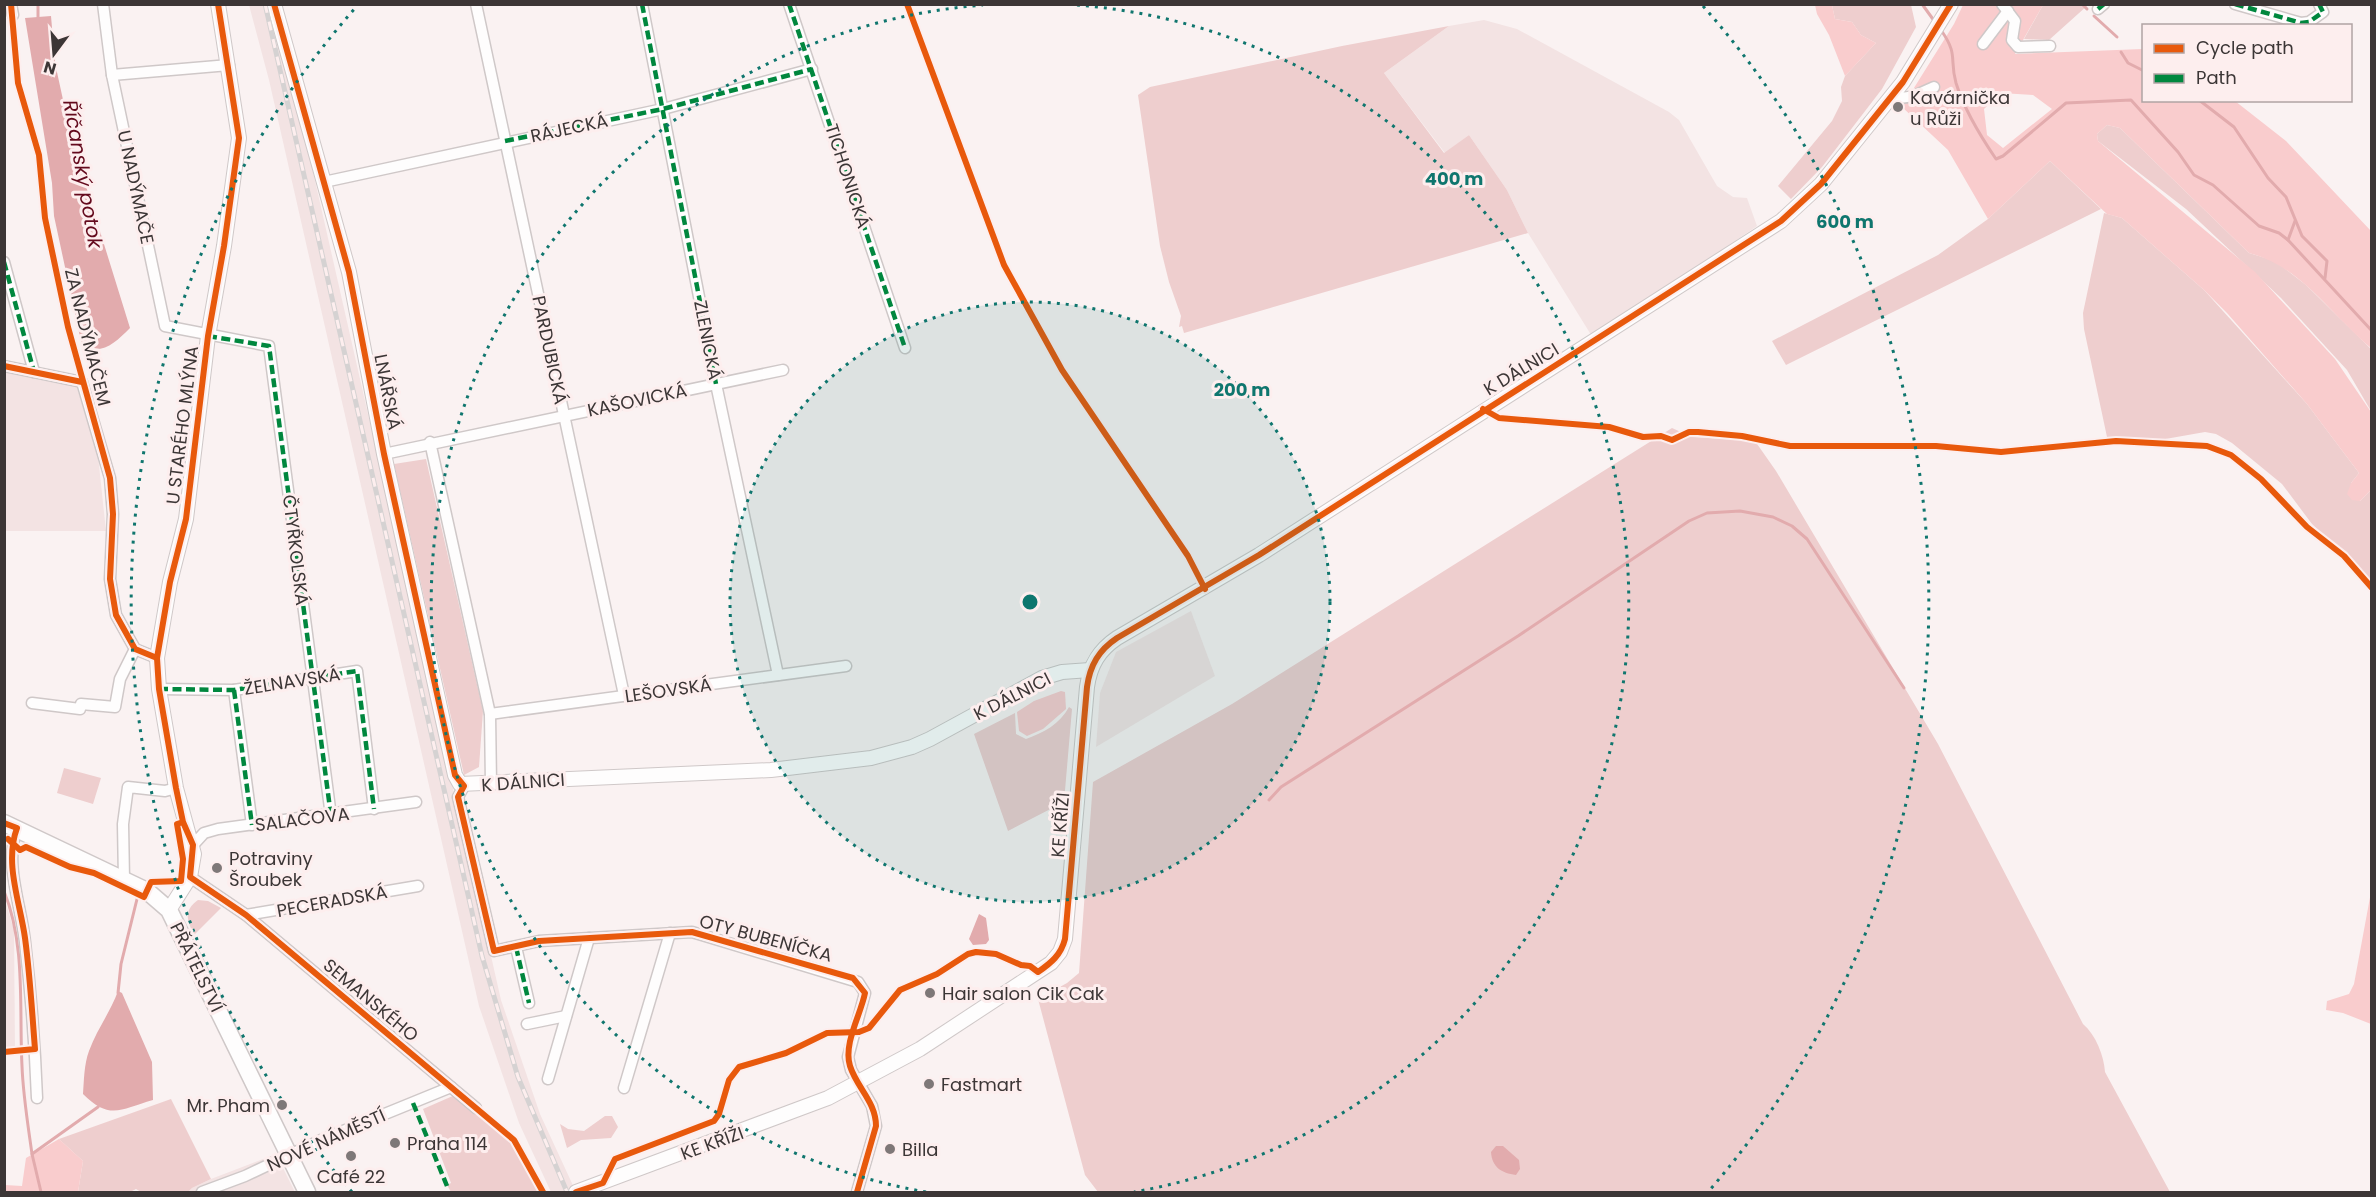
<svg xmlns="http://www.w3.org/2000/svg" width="2376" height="1197" font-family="Poppins,sans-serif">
  <rect width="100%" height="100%" fill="#faf2f2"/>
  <g fill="#f3e3e3">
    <path d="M249 5H272L291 75 501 1000 540 1114 576 1192H551L519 1123 479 1006 269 80Z"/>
    <path d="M1484 20 1517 29 1669 112 1679 120 1717 186 1733 197 1747 198 1757 226 1593 338 1528 233 1507 190 1469 135 1445 153 1384 73 1449 26Z"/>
    <path d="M4 371 75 381 98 456 106 531H5Z"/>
    <path d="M1191 611 1215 676 1096 747 1100 693 1116 652Z"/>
    <path d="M5 900 14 930 15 1052H5Z"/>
    <path d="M276 1154 295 1192H188L192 1188 211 1179Z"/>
  </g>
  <g fill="#eecece">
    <path d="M1832 5H1911L1916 27 1882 89 1822 167 1791 199 1778 186 1832 121 1842 101 1841 87 1845 76 1876 43 1861 35 1852 22 1835 19Z"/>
    <path d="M2043 5V4L2088 5 2049 40 2024 39Z"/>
    <path d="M1449 26 1384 73 1444 153 1469 135 1507 190 1528 233 1184 333 1182 326 1179 327 1181 316 1169 282 1160 246 1138 95 1150 87 1342 46Z"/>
    <path d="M2107 125 2120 128 2249 253 2275 261 2306 285 2371 349V411L2347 370 2281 298 2186 209 2098 141 2097 134Z"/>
    <path d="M2050 161 2101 209 1786 365 1772 341 1938 255 1988 219Z"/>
    <path d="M2104 213 2122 218 2204 290 2307 404 2359 473 2351 483 2360 501 2371 490V593L2358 572 2312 524 2282 484 2232 443 2216 434 2205 432 2154 441 2107 437 2084 329 2083 313Z"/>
    <path d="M1672 428 1692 437 1755 441 1776 471 1938 744 2083 1024C2096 1035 2104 1056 2105 1072L2170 1192H1098L1085 1175 1038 999 1067 983 1079 973 1093 782 1232 704Z"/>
    <path d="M426 459 483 711 479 767 464 775 394 464Z"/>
    <path d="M1069 707 1072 709 1064 802 1008 831 974 734 1015 713 1016 734 1026 739C1043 733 1060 724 1069 707Z"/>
    <path d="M64 768 101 778 93 804 57 793Z"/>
    <path d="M198 900 208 901 221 908 194 935C187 920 183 911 198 900Z"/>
    <path d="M455 1095 513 1144 539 1192H451L447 1185 451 1183 423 1109Z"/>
    <path d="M171 1099 211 1179 192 1188 188 1192H141L136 1189 130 1192H78L83 1161 59 1139Z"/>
    <path d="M605 1116H612L618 1127 611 1138 581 1140 567 1148 560 1124 568 1129 584 1131Z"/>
  </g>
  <g fill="#f9cccd" fill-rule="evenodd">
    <path d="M1815 5H1832L1835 19 1852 22 1861 35 1876 43 1845 76 1829 35 1817 14Z"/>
    <path d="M1963 5H2043L2015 54 2143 49 2144 100 2235 101 2286 141 2371 231V348C2332 316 2301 266 2249 253L2120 128 2107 125 2097 134 2098 141 2104 146 2255 272 2335 359 2371 412V490L2360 501 2352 500 2347 494 2351 483 2359 473 2307 404 2227 313 2204 290 2122 218 2107 214 2050 161 1988 219 1948 150 1902 107 1954 24ZM2001 93 2033 95 2052 109 2003 148 1987 135 1984 109Z"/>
    <path d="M1061 691 1065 692 1066 709 1043 729 1027 736 1019 731 1017 712 1034 701Z"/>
    <path d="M2371 892V1024L2343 1013 2326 1010 2327 1001 2349 994 2354 984Z"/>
    <path d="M59 1139 83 1161 78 1192H5V1185L22 1186 26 1158Z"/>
  </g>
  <g fill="#e2abad">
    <path d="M51 16 55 63 72 141 130 328C115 343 103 355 82 346L54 216 52 183 25 18Z"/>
    <path d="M979 914 986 918 989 940 986 944 973 945 969 939Z"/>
    <path d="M118 991 122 993 152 1062 153 1100C121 1109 110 1121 83 1094 84 1081 84 1064 89 1051 97 1029 110 1013 118 991Z"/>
    <path d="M1496 1146H1503L1519 1160 1520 1169 1516 1175C1501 1173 1492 1167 1491 1152Z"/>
  </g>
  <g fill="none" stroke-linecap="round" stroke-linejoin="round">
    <g stroke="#e2abad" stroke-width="3">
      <path d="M38 4V18"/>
      <path d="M1922 4 1935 22"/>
      <path d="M2082 4 2087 9"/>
      <path d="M2094 16 2117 37"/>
      <path d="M1941 30C1959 56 1949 58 1956 83 1964 109 1981 137 1996 159L2003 156 2066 103 2131 100 2178 152 2194 175 2213 185 2259 226 2279 233 2288 240 2372 331"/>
      <path d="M2121 52 2128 63 2144 71"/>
      <path d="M2199 100 2234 127 2268 178 2286 197 2302 236 2327 261 2325 278"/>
      <path d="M2288 240 2295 221"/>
      <path d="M1269 800 1281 787 1518 636 1689 521 1707 513 1740 511 1773 517 1792 526 1807 539 1904 688"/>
      <path d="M4 891C26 945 19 1009 22 1066 23 1095 28 1125 32 1154"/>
      <path d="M118 993 121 964 138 895"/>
      <path d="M41 1192 32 1154 98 1107"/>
    </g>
    <defs>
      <g id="minor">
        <path d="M11 4 13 15"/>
        <path d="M103 4 112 75 165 326 269 346 331 816"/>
        <path d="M476 4 624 695"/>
        <path d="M642 4 716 384 778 675"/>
        <path d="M789 4 905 348"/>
        <path d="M2002 4 2015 21 2012 40 2018 47 2050 46"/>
        <path d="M2235 4 2301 23 2309 22 2323 12 2319 4"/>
        <path d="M2098 9 2104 4"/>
        <path d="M1983 44 2008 11"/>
        <path d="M112 75 229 65"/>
        <path d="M1893 94C1905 103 1922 92 1934 87"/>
        <path d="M324 182 663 109 812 69"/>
        <path d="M4 262 34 372"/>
        <path d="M4 366 82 382 110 478 113 514 110 579 116 615 135 649 157 658"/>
        <path d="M430 442 490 714 491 784"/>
        <path d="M384 454 783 370"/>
        <path d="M159 689 234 690 357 671 374 809"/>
        <path d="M234 690 252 825"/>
        <path d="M32 703 80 709 81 704 115 707 120 679 135 649"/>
        <path d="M490 714 846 666"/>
        <path d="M464 786 458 797 494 951 539 941 692 932 858 982 865 993 848 1057 851 1070 872 1106 876 1126 857 1192"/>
        <path d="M17 828C4 865 21 904 25 942 31 994 35 1046 37 1098"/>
        <path d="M193 845 204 833 218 829 416 802"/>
        <path d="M190 877 246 915 476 1108"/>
        <path d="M124 880 123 824 128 787 165 791 176 788"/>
        <path d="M246 915 418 886"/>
        <path d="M516 947 529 1003"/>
        <path d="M527 1024 566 1016"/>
        <path d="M548 1079 589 938"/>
        <path d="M624 1088 670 933"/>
        <path d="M202 1192 245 1176 321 1140 451 1087"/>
      </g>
      <g id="tertiary">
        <path d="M274 4 349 272 384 454 455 775 460 784 771 770 871 758 912 747 930 739 1042 678 1062 672 1090 670"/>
        <path d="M169 910 190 877 194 854 176 788 159 689 157 658 170 582 186 519 208 336 224 246 239 138 218 4"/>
        <path d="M576 1192 828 1098 920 1049 1051 963 1060 952 1065 939 1087 687C1090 665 1099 650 1117 638L1259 555 1781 221 1821 184 1903 82 1951 4"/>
      </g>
      <path id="secondary" d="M4 823 147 891 169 910 307 1192"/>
    </defs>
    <use href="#minor" stroke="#cfc8c8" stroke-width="13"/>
    <use href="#tertiary" stroke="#cfc8c8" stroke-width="16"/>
    <use href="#secondary" stroke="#cfc8c8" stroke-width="19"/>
    <use href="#minor" stroke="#fefdfd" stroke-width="10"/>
    <use href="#tertiary" stroke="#fefdfd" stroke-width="14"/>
    <use href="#secondary" stroke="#fefdfd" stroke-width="16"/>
    <defs>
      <path id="rail" d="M265 4 482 956 518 1077 567 1192"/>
    </defs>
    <use href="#rail" stroke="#d5d2d2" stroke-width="5"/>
    <use href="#rail" stroke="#fdeeee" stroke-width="3" stroke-dasharray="9" stroke-linecap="butt"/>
    <g stroke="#00873e" stroke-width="4.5" stroke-dasharray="9 4.5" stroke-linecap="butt">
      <path d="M642 4 716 384"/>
      <path d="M789 4 905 348"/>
      <path d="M2235 4 2301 23 2309 22 2323 12 2319 4"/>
      <path d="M2098 9 2104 4"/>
      <path d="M505 141 663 109 812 69"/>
      <path d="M4 262 34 372"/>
      <path d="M208 336 269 346 331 816"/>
      <path d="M159 689 234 690 357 671 374 809"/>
      <path d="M234 690 252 825"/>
      <path d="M516 947 529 1003"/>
      <path d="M413 1103 447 1186"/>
    </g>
    <defs>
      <g id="cycleway">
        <path d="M11 4 18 83 39 155 45 218 68 327 110 478 113 514 110 579 116 615 135 649 157 658"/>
        <path d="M218 4 239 138 224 246 208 336 186 519 170 582 157 658 159 689 176 788 183 822 193 845 190 877 246 915 514 1140 543 1192"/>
        <path d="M274 4 349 272 384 454 455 775 464 786 458 797 494 951 539 941 692 932 853 978 865 993C861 1014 843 1044 850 1066 857 1088 876 1102 876 1126L857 1192"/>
        <path d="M907 4 1004 265 1062 370 1188 556 1205 589"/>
        <path d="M4 366 82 382"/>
        <path d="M1483 409 1499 418 1609 427 1643 437 1661 436 1672 440 1689 432H1698L1742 436 1790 446H1936L2001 452 2116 441 2207 446 2231 455 2261 479 2307 527 2344 556 2372 588"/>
        <path d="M4 823 17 828C4 863 20 902 25 938 30 975 32 1012 35 1049L4 1052"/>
        <path d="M8 839 20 850 26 847 70 867 94 873 144 897 151 882 181 881 183 859 177 824 180 823"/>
        <path d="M576 1192 603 1183 615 1159 714 1121 719 1114 729 1080 739 1067 786 1053 827 1033 859 1032 869 1028 900 990 937 974 968 954 976 952 996 954 1021 965 1030 966 1038 972C1051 963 1061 955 1065 939L1087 687C1090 665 1099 650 1117 638L1259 555 1781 221 1821 184 1903 82 1951 4"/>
      </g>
    </defs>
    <use href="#cycleway" stroke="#fdeeee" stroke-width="10"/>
    <use href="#cycleway" stroke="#e8590c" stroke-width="6"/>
  </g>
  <circle cx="1030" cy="602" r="300" fill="#0f766e" fill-opacity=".12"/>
  <g fill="none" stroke="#0f766e" stroke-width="3" stroke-dasharray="3 6">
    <circle cx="1030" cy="602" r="300"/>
    <path d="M926 1192A599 599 0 0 1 983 5M1077 5A599 599 0 0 1 1134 1192"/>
    <path d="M352 1192A899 899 0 0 1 357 6M1703 6A899 899 0 0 1 1708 1192"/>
  </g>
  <g fill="#7e7878" stroke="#fdeeee" stroke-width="2">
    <circle cx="1898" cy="107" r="6"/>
    <circle cx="217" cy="868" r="6"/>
    <circle cx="930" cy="993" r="6"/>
    <circle cx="929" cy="1084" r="6"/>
    <circle cx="282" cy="1105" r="6"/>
    <circle cx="395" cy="1143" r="6"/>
    <circle cx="890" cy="1149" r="6"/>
    <circle cx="351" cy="1156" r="6"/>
  </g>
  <g text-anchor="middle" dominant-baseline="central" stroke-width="6" stroke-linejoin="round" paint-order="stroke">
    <g font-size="18" fill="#3c3636" stroke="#fdeeee" text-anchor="start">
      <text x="1910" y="97">Kavárnička<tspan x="1910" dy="21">u Růži</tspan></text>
      <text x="229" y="858">Potraviny<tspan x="229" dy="21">Šroubek</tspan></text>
      <text x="942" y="993">Hair salon Cik Cak</text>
      <text x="941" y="1084">Fastmart</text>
      <text x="270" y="1105" text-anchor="end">Mr. Pham</text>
      <text x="407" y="1143">Praha 114</text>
      <text x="902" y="1149">Billa</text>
      <text x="351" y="1176" text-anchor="middle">Café 22</text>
    </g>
    <g font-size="18" fill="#3c3636" stroke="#fdeeee">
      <text transform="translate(569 128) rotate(-12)">RÁJECKÁ</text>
      <text transform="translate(848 176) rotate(72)">TICHONICKÁ</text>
      <text transform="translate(136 187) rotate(78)">U NADÝMAČE</text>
      <text transform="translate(88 337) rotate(76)">ZA NADÝMAČEM</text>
      <text transform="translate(708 340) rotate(79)">ZLENICKÁ</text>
      <text transform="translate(550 350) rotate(78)">PARDUBICKÁ</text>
      <text transform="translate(1521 369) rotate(-31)">K DÁLNICI</text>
      <text transform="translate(388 392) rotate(79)">LNÁŘSKÁ</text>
      <text transform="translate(637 400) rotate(-12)">KAŠOVICKÁ</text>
      <text transform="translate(182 425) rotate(-83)">U STARÉHO MLÝNA</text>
      <text transform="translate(296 550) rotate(83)">ČTYŘKOLSKÁ</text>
      <text transform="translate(292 681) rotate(-9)">ŽELNAVSKÁ</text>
      <text transform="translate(668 690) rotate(-8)">LEŠOVSKÁ</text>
      <text transform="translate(1012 696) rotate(-27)">K DÁLNICI</text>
      <text transform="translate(523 782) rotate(-4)">K DÁLNICI</text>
      <text transform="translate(302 819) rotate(-7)">SALAČOVA</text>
      <text transform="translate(1060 825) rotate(-85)">KE KŘÍŽI</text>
      <text transform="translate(332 901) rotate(-10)">PECERADSKÁ</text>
      <text transform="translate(766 938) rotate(15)">OTY BUBENÍČKA</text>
      <text transform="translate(197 967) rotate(64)">PŘÁTELSTVÍ</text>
      <text transform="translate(371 1000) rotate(40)">SEMANSKÉHO</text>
      <text transform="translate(326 1140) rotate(-24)">NOVÉ NÁMĚSTÍ</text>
      <text transform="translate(712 1143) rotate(-20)">KE KŘÍŽI</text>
    </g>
    <g font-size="20" font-style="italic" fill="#640a1d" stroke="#fdeeee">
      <text transform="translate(83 174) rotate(80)">Říčanský potok</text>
    </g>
  </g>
  <circle cx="1030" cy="602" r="9" fill="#0f766e" stroke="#fdeeee" stroke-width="3"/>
  <g font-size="18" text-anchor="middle" font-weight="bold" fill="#0f766e" stroke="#fdeeee" stroke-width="6" stroke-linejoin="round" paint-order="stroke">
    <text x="1454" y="185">400 m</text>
    <text x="1845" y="228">600 m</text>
    <text x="1242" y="396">200 m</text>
  </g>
  <rect width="2376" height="1197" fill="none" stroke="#3c3636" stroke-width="12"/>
  <rect x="2142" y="24" width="210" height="78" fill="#fdeeee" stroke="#b0a4a4" stroke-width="1.5"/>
  <rect x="2154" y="44" width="30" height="9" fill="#e8590c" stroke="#b0a4a4" stroke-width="1.5"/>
  <text x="2196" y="54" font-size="18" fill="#3c3636">Cycle path</text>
  <rect x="2154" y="74" width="30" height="9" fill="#00873e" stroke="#b0a4a4" stroke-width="1.5"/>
  <text x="2196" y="84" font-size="18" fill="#3c3636">Path</text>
  <g transform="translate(54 54) rotate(196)" stroke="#fdeeee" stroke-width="4.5" paint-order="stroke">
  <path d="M0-4.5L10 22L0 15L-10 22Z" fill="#3c3636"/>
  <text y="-9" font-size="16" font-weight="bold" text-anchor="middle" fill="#3c3636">N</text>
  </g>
</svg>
